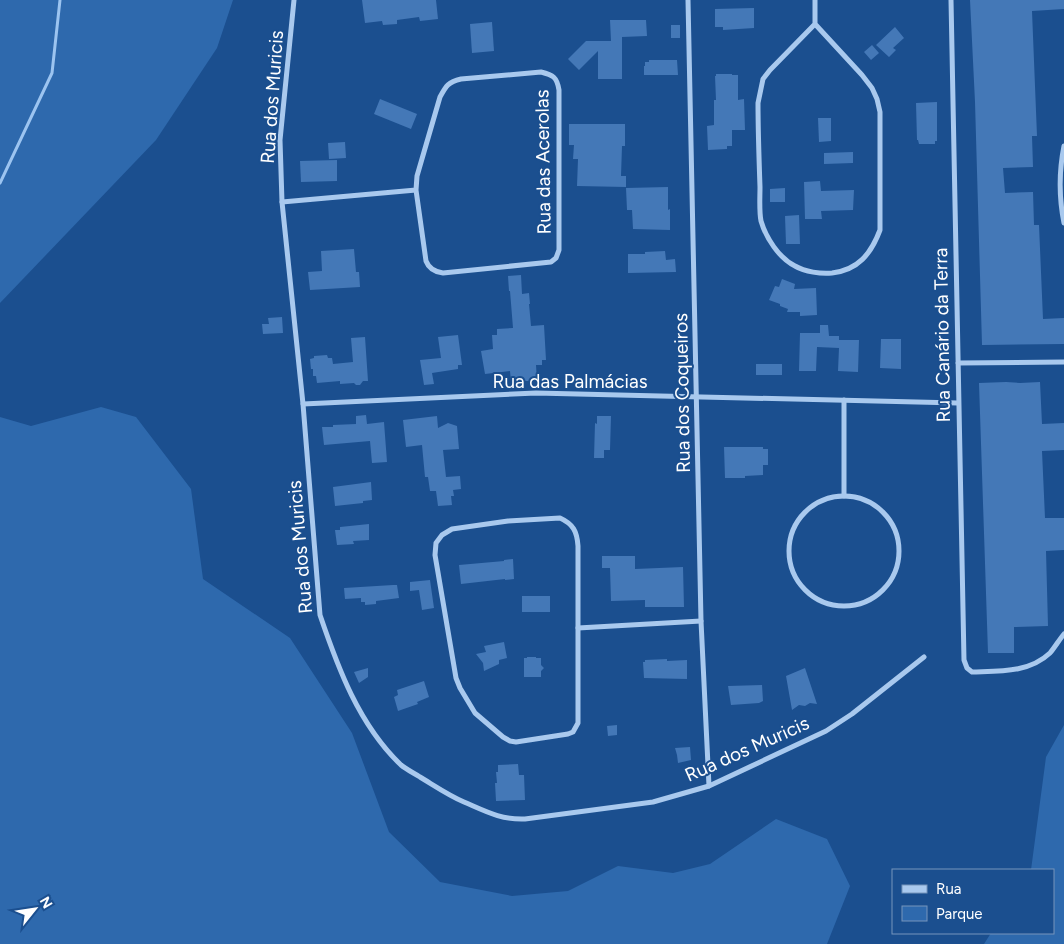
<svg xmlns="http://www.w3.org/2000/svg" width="1064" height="944" font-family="Figtree,sans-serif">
  <rect width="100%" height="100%" fill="#1b4f8f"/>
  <g fill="#2e69ad">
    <path d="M0 0H233L217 48 156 140 0 303Z"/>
    <path d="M101 407 136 417 191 489 203 579 290 638 352 733 389 832 440 882 512 896 568 891 618 866 673 873 710 864 776 819 827 839 850 886 827 944H0V417L31 426Z"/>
    <path d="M1064 725V944H984L991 933H1053V870H1031L1046 757Z"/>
  </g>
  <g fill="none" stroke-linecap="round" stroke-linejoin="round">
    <path stroke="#9cc4f0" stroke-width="3" d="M0 183 52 73 60 0"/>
  </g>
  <g fill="#4478b7">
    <path d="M362 0H436L438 19 420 21 419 17 397 20V24L383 25 382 21 365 23Z"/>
    <path d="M970 0H1064V9L1032 11 1037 136H1032L1033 167 1003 168 1005 193 1033 192 1034 225H1039L1043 319 1064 318V344L982 345 975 102Z"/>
    <path d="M754 8V28L723 30V27H715V9Z"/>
    <path d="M610 20H646L647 36 622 37V79H598V51L579 70 568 59 586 41H611Z"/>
    <path d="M492 22 494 51 472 53 470 24Z"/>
    <rect x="671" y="25" width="9" height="13"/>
    <path d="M895 27 904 38 893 48 896 50 889 57 876 45Z"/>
    <path d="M872 45 879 53 871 60 864 52Z"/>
    <path d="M649 60H677L678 75H644V66H645V62H649Z"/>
    <path d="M716 74H732V75H738V100L744 99 745 130H732V146H727V149L708 150 707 126 714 125V100H716L715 76H716Z"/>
    <path d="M380 99 417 114 411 129 374 114Z"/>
    <path d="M937 102V141H935V144H919L918 140H917L916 103Z"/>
    <path d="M818 118H831V141L819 142Z"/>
    <path d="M569 124H625V146H622L621 176H626V187L577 186 578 159H573L574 145H569Z"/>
    <path d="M345 142 346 158 329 159 328 143Z"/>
    <path d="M853 152V163L824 164V153Z"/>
    <path d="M337 160V181L301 182 300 161Z"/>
    <path d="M820 181 821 191 854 190 853 210 821 211 822 219H805L804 182Z"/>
    <path d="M668 187V210L670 209V230L633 229 632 210H627L626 188Z"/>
    <path d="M785 188V202H770V189Z"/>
    <path d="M799 215 800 244H786L785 216Z"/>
    <path d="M354 249 356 272H359L360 287 310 290 308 272 322 271 321 251Z"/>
    <path d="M665 251 666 260 675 259 676 272 628 273V254H645V252Z"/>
    <path d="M521 275 522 294 529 293 530 304H529L531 326 544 325 546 360H542V365H536L537 381H511L510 371 485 374 481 351 493 349 492 335H497V329L513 328 510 291H509L508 276Z"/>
    <path d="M782 279 795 284 794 289 816 288 817 315 800 316V312H787L788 309 780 306V304L769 300 775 286 779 287Z"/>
    <path d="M282 317 283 333 263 334 262 324H269L268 318Z"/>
    <path d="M820 325H828L829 336H839V340H859L858 372 838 371 839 348 817 347 816 371H799L800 333H820Z"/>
    <path d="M458 335 462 365H458V369L432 373 434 384 424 385 420 360 441 358 438 337Z"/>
    <path d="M365 337 368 381H363L360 385H356L354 383 340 384V381L317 383 316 376H313V369H311L310 359 314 358V356L327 355 328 358H332L333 364 353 362 351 338Z"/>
    <path d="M881 339H901V369L880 368Z"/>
    <rect x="756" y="364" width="26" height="11"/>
    <path d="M1006 382 1020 383 1040 382 1042 424 1064 423V450L1042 451 1045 518H1064V550L1046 551 1048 626 1014 627V653H988L979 383Z"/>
    <path d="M366 415 367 424 384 422 387 462 372 463 370 441 324 445 322 427H333V425L356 424V416Z"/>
    <path d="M437 416 438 428 448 423 457 426 459 449 443 450 446 477 460 476 461 489 453 490 454 496H451L452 505 438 506 436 491H430L428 477H425L422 445 406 447 403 420Z"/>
    <path d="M597 416H611L610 450H604V458H594L595 423 597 424Z"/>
    <path d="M724 447H763V449H768V465H763V475L745 476V478H725Z"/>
    <path d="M371 482 372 500 363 501V503L335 506 333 487Z"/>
    <path d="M369 524V540L353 541 354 544 337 545 335 530H340V527Z"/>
    <path d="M602 556H635V569L683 567 684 607H645V600L611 601 610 568H602Z"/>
    <path d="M513 559 514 579 505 580V579L461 584 459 565 504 561V560Z"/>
    <path d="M430 580 434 608 422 610 419 590 410 591V582Z"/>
    <path d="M393 585H397L399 598 376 601V604L365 605V602H361V598L345 599 344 588Z"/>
    <rect x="522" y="596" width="28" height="16"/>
    <path d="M504 642 507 658 499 660V664L484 671 483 663 476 654 486 652 484 646Z"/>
    <path d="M527 657H536V658H541V665L544 668 541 671V677H524V658H527Z"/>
    <path d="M667 659V661L687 660V679L644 678 643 662H645V660Z"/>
    <path d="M368 668V677L359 683 354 672Z"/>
    <path d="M805 668 817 704 810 703 805 706 799 705 792 710 786 676Z"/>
    <path d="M424 681 429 697 417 702 418 704 398 711 394 697 398 695 397 690Z"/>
    <path d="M762 685 763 701 759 703 731 705 728 686Z"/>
    <path d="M617 725V735L608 736 607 726Z"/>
    <path d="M690 747 691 760 678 763 677 755 675 748Z"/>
    <path d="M518 764 519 775H524L525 800 496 801 495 783H497L496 772H498V765Z"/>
  </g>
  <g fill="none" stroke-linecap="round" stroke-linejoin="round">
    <g stroke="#a9c9ee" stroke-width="5">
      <path d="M294 0 280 140 282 202 303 404 320 615C338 668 359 725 401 765 407 770 414 773 420 777 435 786 448 795 464 802 485 811 501 820 525 819L653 802 709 786 826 731 852 714 924 657"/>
      <path d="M688 0 701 621 709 786"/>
      <path d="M815 0V24L862 75 872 88 877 99 880 112V230C871 254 858 270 832 273 821 274 805 272 795 266 779 258 766 238 761 221 759 211 760 198 760 187 759 159 758 131 758 103L763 79 770 70 815 24"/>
      <path d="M951 0 964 660 967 668 972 672C999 671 1029 673 1050 653 1055 647 1059 640 1064 634"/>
      <path d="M1064 146C1059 171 1059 198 1064 223"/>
      <path d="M282 202 416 190 426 261C429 269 435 272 443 273L551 262 556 258 559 250V90C557 77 553 75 541 72L461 79C448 82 446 86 440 97L417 176 416 190"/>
      <path d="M958 363 1064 362"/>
      <path d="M303 404 536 393 958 403"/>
      <path d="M844 496V400"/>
      <circle cx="844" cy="551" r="55"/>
      <path d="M560 518C573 524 577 531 578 546V723L573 732 568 734 516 742 510 741 503 737 475 713 460 688 456 678 435 555 436 543 442 535 452 529 508 521Z"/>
      <path d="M578 628 701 621"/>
    </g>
  </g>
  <g text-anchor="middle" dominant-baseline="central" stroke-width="4" stroke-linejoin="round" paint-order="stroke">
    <g font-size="19" fill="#fff" stroke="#1b4f8f">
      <text transform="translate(272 97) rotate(-86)">Rua dos Muricis</text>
      <text transform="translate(543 162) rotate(-91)">Rua das Acerolas</text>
      <text transform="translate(942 335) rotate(-91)">Rua Canário da Terra</text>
      <text x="570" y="381">Rua das Palmácias</text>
      <text transform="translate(682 393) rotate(-91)">Rua dos Coqueiros</text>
      <text transform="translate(300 547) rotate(-95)">Rua dos Muricis</text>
      <text transform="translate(747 749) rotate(-24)">Rua dos Muricis</text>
    </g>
  </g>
  <rect x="892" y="869" width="162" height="65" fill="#1b4f8f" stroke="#7695bc"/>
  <rect x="902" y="885" width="25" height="8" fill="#a9c9ee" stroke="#7695bc"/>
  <text x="936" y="894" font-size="15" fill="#ffffff">Rua</text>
  <rect x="902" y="906" width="25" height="15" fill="#2e69ad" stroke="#7695bc"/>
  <text x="936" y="919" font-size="15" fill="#ffffff">Parque</text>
  <g transform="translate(35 909) rotate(60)" stroke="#1b4f8f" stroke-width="4" paint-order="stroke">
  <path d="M0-4L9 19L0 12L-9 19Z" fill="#ffffff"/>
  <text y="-8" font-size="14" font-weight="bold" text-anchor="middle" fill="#ffffff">N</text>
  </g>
</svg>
